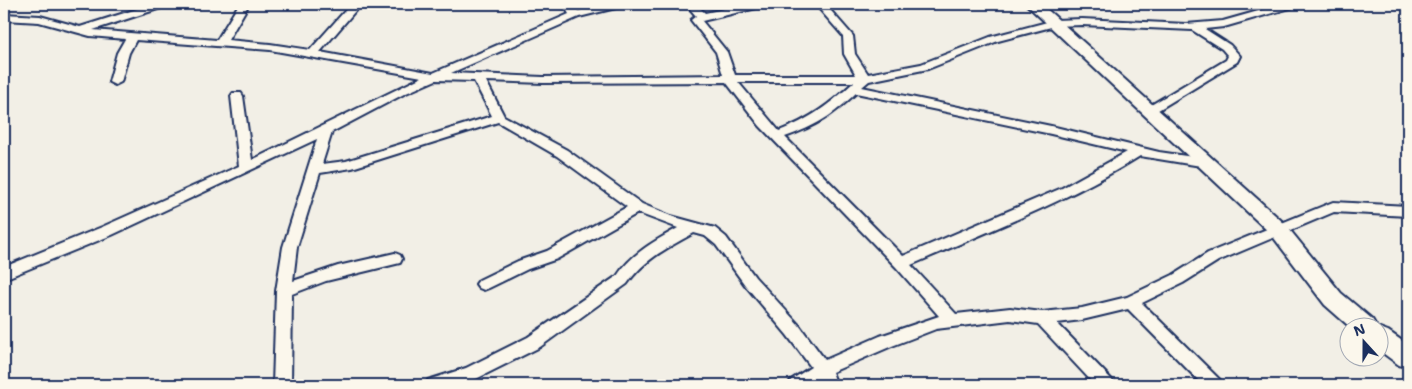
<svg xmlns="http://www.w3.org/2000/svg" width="1412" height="389" font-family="'Shantell Sans',sans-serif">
  <rect width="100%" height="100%" fill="#f2efe6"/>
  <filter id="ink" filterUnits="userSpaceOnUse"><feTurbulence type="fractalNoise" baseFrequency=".02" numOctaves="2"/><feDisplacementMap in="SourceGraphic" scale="10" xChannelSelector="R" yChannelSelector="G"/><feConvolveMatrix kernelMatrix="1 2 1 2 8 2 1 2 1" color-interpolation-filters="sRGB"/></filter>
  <g filter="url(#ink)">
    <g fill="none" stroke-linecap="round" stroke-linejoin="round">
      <defs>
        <path id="street" d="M153 4H168L167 6 93 30 217 40 239 4H249L228 40 270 44 310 50 351 4H361L320 52 433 73 569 14 563 4H573L578 11 608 4H625L624 6 579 17 451 73 543 77 723 75 716 52 691 20 696 16 686 4H696L705 13 748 4H766L765 6 702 21 727 52 735 75H856L844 54 843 36 815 4H825L853 36 855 54 868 74 921 64 990 37 1055 20 1082 19 1186 24 1223 21 1283 4H1298L1297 6 1224 27 1205 29 1230 45 1240 56 1237 62 1150 115 1146 114 1144 111 1146 108 1226 60 1228 56 1222 49 1192 30 1082 25 1055 26 998 41 928 69 869 81 862 87 1051 126 1159 152 1207 159 1214 163 1207 167 1140 156C1069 201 988 231 911 265L956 314 1010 308 1042 312 1082 308 1127 297 1173 275 1208 253 1328 204 1333 202 1408 206V216L1334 212 1218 261 1183 283 1142 303 1220 380 1223 385H1203L1128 309 1082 320 1057 323 1112 380 1115 385H1095L1038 324 1010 320 936 329 892 346 832 372 837 385H819L818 381 811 385H788L791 380 811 367 787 335 745 285 716 245 705 236 694 233C669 247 644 259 627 284L540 347 476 379 457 385H425L428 380 466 368 528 337 617 276C632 253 655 241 678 228L638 213 557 259 528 269 489 288 484 290 479 288 476 284 479 280 518 261 547 251 627 207 557 156 498 122 352 168 320 173 297 247 293 281 338 266 395 253 400 255 402 259 400 263 326 281 292 294 291 385H273L276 291 283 247 317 139 112 235 4 279V267L102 227 239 166 231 96 233 93H241L243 96 252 160 422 77 270 50 136 40 129 53 121 82 115 85 109 82 117 53 125 39 90 36 39 22 4 20V14L40 16 80 27ZM436 80 474 81 492 116 346 161 322 164 332 132 404 94ZM486 81 543 83 726 82 760 126 896 267 939 316 880 336 825 360 799 325 755 277 726 237 715 228 671 216 642 204 567 150 504 116ZM738 82H854C830 104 811 119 779 131ZM856 93 1051 134 1127 152 1062 188 903 256 785 137C816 126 832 116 856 93Z"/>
        <g id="secondary">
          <path d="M1026 4H1041L1285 224 1341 293 1372 319 1376 326 1350 327 1325 305 1271 234Z"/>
          <path d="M1380 328 1388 331 1408 345V368L1399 365 1380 351Z"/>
        </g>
      </defs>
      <use href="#street" stroke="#1b2f5e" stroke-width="4"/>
      <use href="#secondary" stroke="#1b2f5e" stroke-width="4"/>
      <path stroke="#1b2f5e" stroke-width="2" stroke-dasharray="3 3" stroke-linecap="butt" d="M836 6 849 4"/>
      <use href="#street" fill="#fbf7ec" fill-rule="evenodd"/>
      <use href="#secondary" fill="#fbf7ec" fill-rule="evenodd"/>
    </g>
  </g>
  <rect width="1412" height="389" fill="none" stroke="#fbf7ec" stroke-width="20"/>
  <rect x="10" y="10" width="1392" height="369" fill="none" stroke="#1b2f5e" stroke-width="2" filter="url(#ink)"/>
  <g transform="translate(1364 342) rotate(339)"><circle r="24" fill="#fbf7ec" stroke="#a1a7b3"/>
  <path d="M0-4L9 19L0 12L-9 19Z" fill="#1b2f5e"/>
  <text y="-8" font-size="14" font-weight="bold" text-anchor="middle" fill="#1b2f5e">N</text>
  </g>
</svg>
